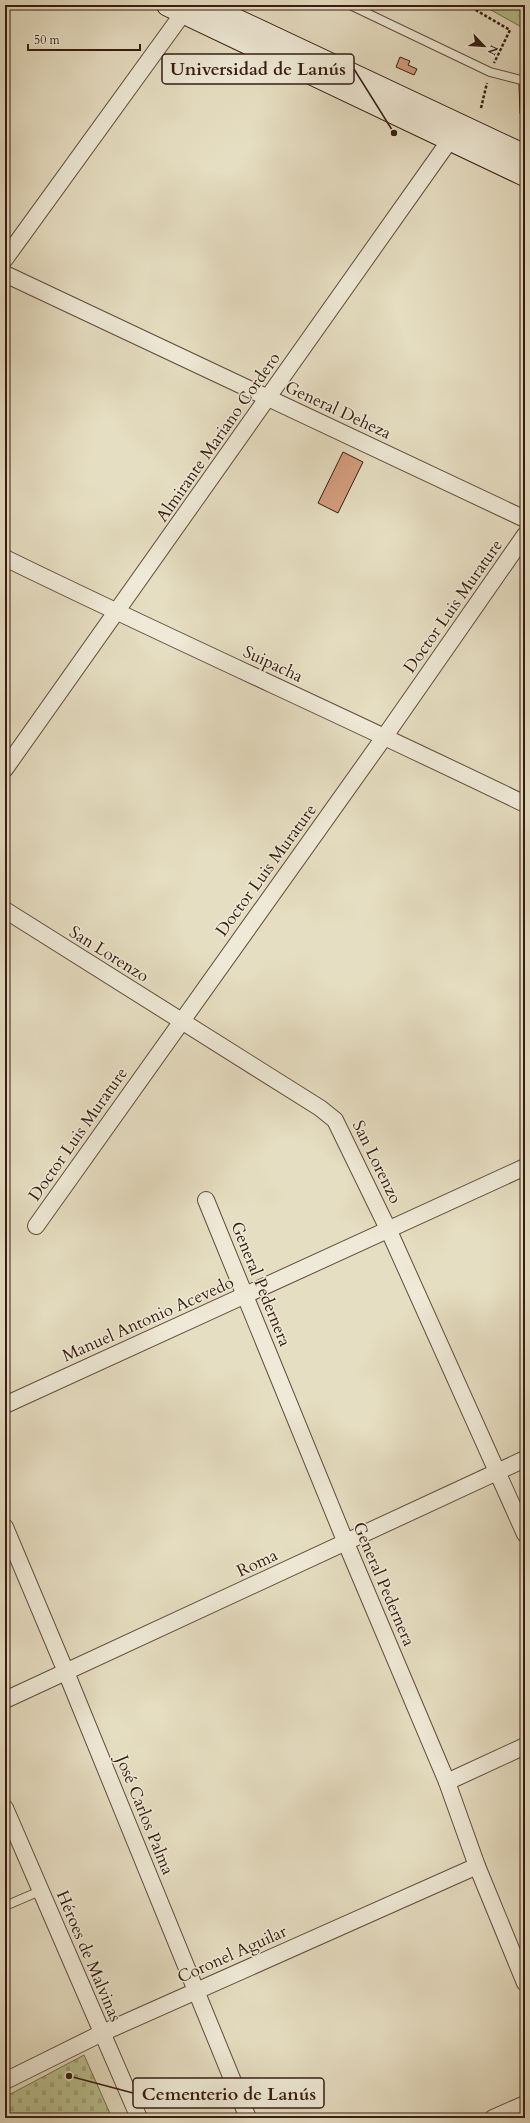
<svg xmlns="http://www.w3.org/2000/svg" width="530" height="2123" font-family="Cardo,serif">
  <defs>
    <pattern id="grass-tufts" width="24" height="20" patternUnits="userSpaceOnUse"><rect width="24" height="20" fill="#b9c090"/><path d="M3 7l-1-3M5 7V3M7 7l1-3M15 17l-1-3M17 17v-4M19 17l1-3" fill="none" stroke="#a0a47b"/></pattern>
    <pattern id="cemetery-stones" width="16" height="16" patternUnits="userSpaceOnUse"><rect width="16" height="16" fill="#b9c090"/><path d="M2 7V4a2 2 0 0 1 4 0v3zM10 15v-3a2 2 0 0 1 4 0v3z" fill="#a0a47b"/></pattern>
  </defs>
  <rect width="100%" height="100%" fill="#e6dec2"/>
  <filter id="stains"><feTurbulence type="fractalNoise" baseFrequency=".005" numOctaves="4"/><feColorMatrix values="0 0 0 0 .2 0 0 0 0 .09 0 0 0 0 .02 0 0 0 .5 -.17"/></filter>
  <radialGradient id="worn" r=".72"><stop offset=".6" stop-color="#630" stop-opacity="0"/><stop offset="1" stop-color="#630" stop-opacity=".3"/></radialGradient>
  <path fill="url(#grass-tufts)" stroke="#786e50" d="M482 5H525V29Z"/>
  <path fill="url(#cemetery-stones)" stroke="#786e50" d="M84 2055 112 2118H5V2097Z"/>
  <g fill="#d49d7e" stroke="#361c11">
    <path d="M400 57 410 61 408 65 417 69 414 75 396 67Z"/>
    <path d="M525 83V114H520L519 84Z"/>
    <path d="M343 452 363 462 338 513 318 503Z"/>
  </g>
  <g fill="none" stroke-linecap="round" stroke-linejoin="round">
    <defs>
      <g id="lane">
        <path d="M350 5 490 72 525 81"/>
        <path d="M5 1906 40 1891"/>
      </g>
      <g id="street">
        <path d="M5 259 189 5"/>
        <path d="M5 274 525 519"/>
        <path d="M5 558C177 642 352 720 525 804"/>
        <path d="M5 769 457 130"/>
        <path d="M5 910 320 1108 335 1120 389 1231 525 1534"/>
        <path d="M206 1200 346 1543 447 1782 477 1866 525 1983"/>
        <path d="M36 1226 385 736 525 535"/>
        <path d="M5 1405 525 1167"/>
        <path d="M5 1527 66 1672 248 2118"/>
        <path d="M5 1700 525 1459"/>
        <path d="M447 1782 525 1746"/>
        <path d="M5 1808 139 2118"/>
        <path d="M5 2081 102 2033 477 1866"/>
        <path d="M493 2118 525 2104"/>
      </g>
      <g id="secondary">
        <path d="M168 5 525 175"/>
        <path d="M204 5 525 156"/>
      </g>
    </defs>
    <use href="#lane" stroke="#624c3d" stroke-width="10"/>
    <use href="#street" stroke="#624c3d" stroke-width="18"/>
    <use href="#secondary" stroke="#361c11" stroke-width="24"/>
    <g stroke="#361c11" stroke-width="2.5" stroke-dasharray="3 2" stroke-linecap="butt">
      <path d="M467 5 510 30 494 63"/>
      <path d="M481 108 487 83"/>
    </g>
    <use href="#lane" stroke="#efead7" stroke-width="8"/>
    <use href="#street" stroke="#efead7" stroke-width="16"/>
    <use href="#secondary" stroke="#efead7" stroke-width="22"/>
  </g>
  <g text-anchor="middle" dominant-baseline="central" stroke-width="3" stroke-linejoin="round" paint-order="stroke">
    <g font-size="17" fill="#361c11" stroke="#efead7">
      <text transform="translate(338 410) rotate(25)">General Deheza</text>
      <text transform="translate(218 437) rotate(-55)">Almirante Mariano Cordero</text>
      <text transform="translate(453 606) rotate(-55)">Doctor Luis Murature</text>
      <text transform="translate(273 664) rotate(25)">Suipacha</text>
      <text transform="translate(266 870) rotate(-54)">Doctor Luis Murature</text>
      <text transform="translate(109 954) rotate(32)">San Lorenzo</text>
      <text transform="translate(78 1134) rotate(-55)">Doctor Luis Murature</text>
      <text transform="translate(377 1162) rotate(64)">San Lorenzo</text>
      <text transform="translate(261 1284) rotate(68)">General Pedernera</text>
      <text transform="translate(148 1319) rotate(-24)">Manuel Antonio Acevedo</text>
      <text transform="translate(257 1563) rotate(-25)">Roma</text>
      <text transform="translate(384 1584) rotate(67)">General Pedernera</text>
      <text transform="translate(145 1815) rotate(68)">José Carlos Palma</text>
      <text transform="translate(232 1954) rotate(-24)">Coronel Aguilar</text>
      <text transform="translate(89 1956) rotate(67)">Héroes de Malvinas</text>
    </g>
  </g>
  <path fill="none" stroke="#361c11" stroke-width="1.5" d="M394 133L354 69M69 2076L133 2093"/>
  <g fill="#361c11" stroke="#efead7" stroke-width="1.5">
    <circle cx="394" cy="133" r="4"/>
    <circle cx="69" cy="2076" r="4"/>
  </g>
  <g fill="#efead7" stroke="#361c11" stroke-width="1.5">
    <rect x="162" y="54" width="192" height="30" rx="4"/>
    <rect x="133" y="2078" width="191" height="30" rx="4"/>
  </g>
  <g font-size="18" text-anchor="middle" font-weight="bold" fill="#361c11">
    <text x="258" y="75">Universidad de Lanús</text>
    <text x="229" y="2100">Cementerio de Lanús</text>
  </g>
  <rect width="530" height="2123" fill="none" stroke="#e6dec2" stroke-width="20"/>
  <rect x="6" y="6" width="518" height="2111" fill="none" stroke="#361c11" stroke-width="2"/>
  <rect x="10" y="10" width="510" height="2103" fill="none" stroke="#361c11"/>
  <g transform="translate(484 46) rotate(115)" stroke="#efead7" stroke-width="3" paint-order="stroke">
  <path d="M0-3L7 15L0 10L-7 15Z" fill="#361c11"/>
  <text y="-6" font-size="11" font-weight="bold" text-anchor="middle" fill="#361c11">N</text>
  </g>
  <path d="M28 44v6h112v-6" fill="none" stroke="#361c11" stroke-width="2"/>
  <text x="34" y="44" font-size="12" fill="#361c11" stroke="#efead7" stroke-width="3" paint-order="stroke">50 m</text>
  <rect width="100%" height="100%" filter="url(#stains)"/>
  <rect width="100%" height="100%" fill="url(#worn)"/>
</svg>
